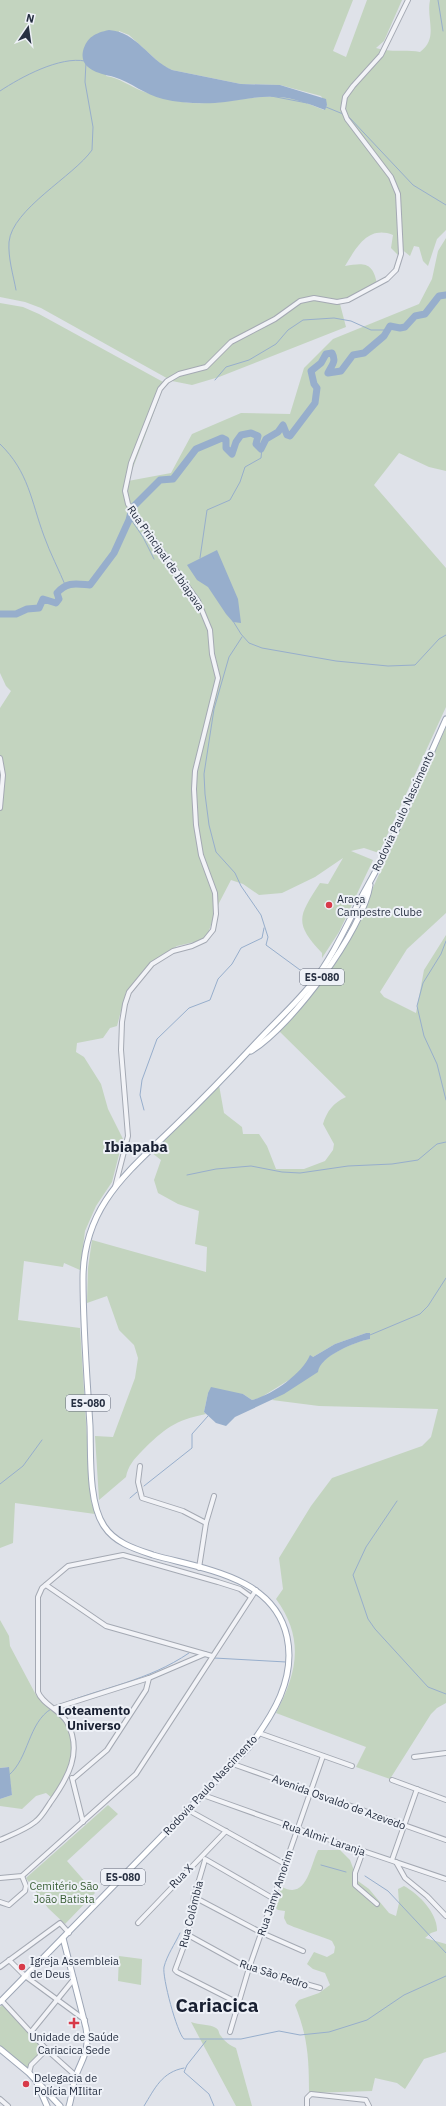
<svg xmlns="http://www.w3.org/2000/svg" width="446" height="2106" font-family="'IBM Plex Sans',sans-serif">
  <rect width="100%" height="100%" fill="#dfe2e9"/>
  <g fill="#c3d4bf" fill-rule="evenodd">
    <path d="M0 0H353L333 51 346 57 367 0H402L384 41 376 48C391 53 405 49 420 52 439 38 426 19 430 0H446V230L437 239 428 266 423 261 419 247 414 246 410 256 400 248V257L391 248 393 235C368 225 356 248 345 266 363 263 373 261 377 284L340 304 346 327 219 377 192 385 172 381 41 308 25 302 0 297ZM119 31 129 35 163 66 172 70 241 84 280 85 321 96 327 105 324 110C309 104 294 97 277 97 246 95 215 107 183 102 170 99 155 96 142 91 129 86 120 78 106 76Z"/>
    <path d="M446 238V471L429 467 399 453 374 485 446 568V707L379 853 364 848 351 851 373 860 339 932 322 958V953C293 922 299 916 320 883L328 884 343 858 315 877 282 893 259 895 243 884 231 880 219 903 207 936 199 941 177 946 148 965 126 992 117 1026 110 1028 103 1038 77 1043 76 1052 84 1057 101 1084 108 1109 123 1139 112 1182 96 1206 85 1231 80 1270 64 1263 63 1267 24 1261 18 1320 80 1328 91 1501 95 1514 15 1503 13 1543 0 1548V708L11 691 6 686 0 673V303L23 307 39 314 165 383 128 481 171 473 192 434 241 413 290 414 304 368 333 339 419 304 432 279 438 251Z"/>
    <path d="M446 727V913L407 949 380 992 384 997 416 1013 424 970 446 935V1703L437 1708 431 1714 390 1779 356 1767 366 1747 276 1713C297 1673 305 1639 276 1599L283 1589 279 1558 311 1506 332 1478 422 1446 431 1437 438 1409 319 1406 272 1400 317 1372C320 1356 354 1342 370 1339L366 1333 335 1344 313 1357 297 1375 260 1398 252 1400 243 1394 208 1393 204 1412 206 1414C175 1420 164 1429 142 1451 134 1459 128 1466 126 1477L99 1500 95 1436 113 1437 135 1378 138 1358 134 1345 119 1330 107 1296 87 1303 88 1268 92 1240 206 1272 207 1247 195 1244 199 1211 178 1204 158 1193 154 1180 161 1160 152 1153 219 1085 224 1113 242 1127 243 1134H259L267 1146 276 1169H304L325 1161 333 1150 334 1144 323 1124C327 1111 333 1103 346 1097L278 1030 332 966 361 914Z"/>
    <path d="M0 1620 9 1636 10 1646 36 1695 65 1722 69 1732 72 1742V1755L67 1776 52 1798 46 1793 36 1796 22 1809 0 1806V1799L12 1795 8 1767 0 1768Z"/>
    <path d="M108 1805 118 1814 67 1861 95 1893 65 1924 48 1908 26 1878Z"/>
    <path d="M318 1850H340L350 1860 358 1881 369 1889 389 1913 396 1916 399 1903 398 1889 404 1886C419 1894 438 1914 437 1931L431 1933 425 1938 446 1944V2052L424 2059 405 2089 397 2083 375 2078 372 2091 309 2093C309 2060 308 2037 295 2005L299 2000 319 1993 330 1985 325 1973 313 1969 307 1964 314 1952 327 1957 334 1953 335 1947C334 1945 333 1943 332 1941 329 1939 295 1928 287 1924L284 1918 285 1911 278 1910 273 1905 282 1887C307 1900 310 1866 318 1850Z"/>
    <path d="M119 1956 142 1959 141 1985 118 1981Z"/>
    <path d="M2 2005 42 2046 40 2053 28 2067H24L0 2047V2007Z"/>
    <path d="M191 2022C199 2025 210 2024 216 2028 220 2031 218 2033 221 2036 224 2041 231 2046 236 2048L252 2106H236Z"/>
  </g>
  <g fill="#97aecc">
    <path d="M109 30C137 32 148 59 172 70L241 84 280 85 326 99 327 105 325 110C309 104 294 98 278 97 256 95 236 102 215 103 199 104 179 103 163 99 145 95 131 82 114 77 101 74 79 70 83 51 87 37 95 33 109 30Z"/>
    <path d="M217 550 238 599 241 623 233 622 226 614 208 587 197 580 187 565Z"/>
    <path d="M366 1333H370V1339C355 1342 320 1356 318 1372L284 1394 235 1417 226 1426 216 1423 204 1412 208 1393 211 1387 243 1394 252 1400C272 1395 302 1374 310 1355L313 1357 335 1344Z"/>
    <path d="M9 1767 12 1795 0 1799V1768Z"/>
  </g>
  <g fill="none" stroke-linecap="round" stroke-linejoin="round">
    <g stroke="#97aecc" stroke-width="1">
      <path d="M438 0 443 31"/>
      <path d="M0 91C21 77 60 56 85 61"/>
      <path d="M271 96 307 103"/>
      <path d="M326 107 343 114"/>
      <path d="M348 116 413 185 446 205"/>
      <path d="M16 290C13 274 8 258 9 242 12 209 74 176 92 150L93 127 85 82 86 62"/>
      <path d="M215 380 226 367 249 360 276 344 288 330 303 320 334 318 351 321 371 330H387"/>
      <path d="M0 444C29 472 31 501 44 536 50 553 59 570 66 587"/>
      <path d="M130 518 143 537 154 559"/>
      <path d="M200 558 207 510 230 500 240 482 245 467 261 458 262 447"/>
      <path d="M233 621 241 634 249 643 262 648 336 661 388 666 415 665 439 639 446 635"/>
      <path d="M242 637 229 657 214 709 204 774 205 794 209 825 216 852 235 873 241 886 261 915 268 937 266 945 311 978"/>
      <path d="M446 941 441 954 423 983 417 1006 424 1036 437 1064 446 1100"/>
      <path d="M144 1110 140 1095 142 1080 157 1039 189 1008 210 1000 218 979 232 964 241 948 262 938 264 928"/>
      <path d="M187 1175 216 1169 251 1166 282 1172 300 1173 348 1166 392 1164 418 1160 437 1144 446 1142"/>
      <path d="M370 1335 420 1314 428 1306 446 1278"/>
      <path d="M0 1484 23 1466 42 1440"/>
      <path d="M144 1486 192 1448V1434L208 1416"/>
      <path d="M130 1498 137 1492"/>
      <path d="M397 1501 366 1547 353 1575 368 1619 375 1629 428 1687 446 1694"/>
      <path d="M214 1658 286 1662"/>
      <path d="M59 1705C104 1687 148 1681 189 1653"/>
      <path d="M9 1775C29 1758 28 1723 51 1709"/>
      <path d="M321 1865 346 1872"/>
      <path d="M365 1876 388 1891 446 1953"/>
      <path d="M180 1933C175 1944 167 1955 164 1967 162 1977 177 2033 184 2039H241L279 2031 300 2035 329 2032 367 2020 404 1995 446 1976"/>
      <path d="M206 2041 187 2065 184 2072 209 2094 214 2106"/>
      <path d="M144 2106C155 2088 162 2072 184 2068"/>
    </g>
    <path stroke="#97aecc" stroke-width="7" d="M0 614H16L27 609 39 608 43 599 56 603 59 599 57 593C67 581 77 584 90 585L114 553 129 520 132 508 160 480 173 479 196 449 222 438 226 440V448L232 454 236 442 241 435 251 433 258 436 256 444 261 449 266 439 278 432 283 425 287 435 290 436 315 403 317 388 314 384 311 371 321 363 326 354 332 353C337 362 331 366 328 373L341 371 353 355 364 353 384 336 390 326 400 328 405 327 415 316 425 314 439 296 446 295"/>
    <defs>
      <g id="minor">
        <path d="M0 758 3 775 0 808"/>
        <path d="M115 1187 128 1136 121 1050 122 1022 125 1004 129 992 152 964 173 951 192 946 205 940 213 930 216 914 215 893 201 855 196 825 194 789 195 771 218 678 212 654 210 630 198 601 128 504 125 491 131 463 160 389 167 381 179 374 206 367 231 342 275 319 300 301 314 298 337 302 348 300 387 279 396 270 401 254 398 194 391 177 347 119 343 109 345 97 353 86 381 55 408 0"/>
        <path d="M140 1466 138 1482 142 1498 183 1511 206 1523"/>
        <path d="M199 1568 206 1523 214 1496"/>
        <path d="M46 1585 106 1626 212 1656"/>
        <path d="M55 1708 149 1678 205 1654"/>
        <path d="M259 1733 352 1766"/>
        <path d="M414 1757 446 1753"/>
        <path d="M233 1764 446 1840"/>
        <path d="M72 1778 83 1822"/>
        <path d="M73 1779 107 1750 146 1690 149 1678"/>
        <path d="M392 1780 446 1800"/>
        <path d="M203 1795 298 1829 446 1879"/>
        <path d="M188 1810 285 1864"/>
        <path d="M0 1840C11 1835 25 1830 35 1822 41 1818 46 1809 50 1803 68 1778 83 1752 67 1722 60 1710 42 1704 38 1692V1597L42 1588 68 1566 123 1555 218 1582 240 1589 251 1597"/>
        <path d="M363 1851 355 1873V1885L377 1904"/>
        <path d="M205 1859 274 1899"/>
        <path d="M205 1860 194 1897 188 1935 175 1970 177 1972 238 2003"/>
        <path d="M392 1860 417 1789"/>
        <path d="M396 1862 405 1878 427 1896 446 1916"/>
        <path d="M0 1878 22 1876 136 1774 256 1590"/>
        <path d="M194 1897 262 1933 303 1951"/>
        <path d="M0 1902 9 1905 25 1891 26 1886 22 1876"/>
        <path d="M138 1923 226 1831"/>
        <path d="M188 1935 246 1967 320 1988"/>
        <path d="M9 1960 25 1976 85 2020"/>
        <path d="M0 1967 60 1923 69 1933"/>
        <path d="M2 2001 47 2050 76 2076"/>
        <path d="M31 2032 74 1979"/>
        <path d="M230 2032 249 1968 323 1756"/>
        <path d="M29 2073 31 2065 47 2049"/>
        <path d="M0 2099 8 2106"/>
        <path d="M307 2106V2098L311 2094 366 2100 369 2106"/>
      </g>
      <g id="major">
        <path d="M251 1051C291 1027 363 930 370 885"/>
        <path d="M63 1938 86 2028C90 2052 82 2058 75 2078 72 2087 72 2097 69 2106"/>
        <path d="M0 2002 249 1747C273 1715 296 1679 287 1637 274 1576 202 1569 153 1555 135 1549 115 1543 104 1526 88 1502 91 1454 90 1426 87 1377 83 1328 83 1279 83 1206 128 1172 176 1125 203 1099 230 1071 256 1043 275 1022 296 1004 313 982 336 952 349 919 367 887 397 834 421 775 446 719"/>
        <path d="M0 2049 29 2073 60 2106"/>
        <path d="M37 2083 47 2106"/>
      </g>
    </defs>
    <use href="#minor" stroke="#a4a9b3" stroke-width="6"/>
    <use href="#major" stroke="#9da6b6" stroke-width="7"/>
    <use href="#minor" stroke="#f2f3f7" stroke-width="4"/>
    <use href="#major" stroke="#fff" stroke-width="5"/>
  </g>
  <g fill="#d83a49" stroke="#eef1f7" stroke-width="1.5">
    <circle cx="329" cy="905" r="4"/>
    <circle cx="22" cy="1967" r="4"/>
    <path d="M72 2017h4v4h4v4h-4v4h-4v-4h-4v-4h4z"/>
    <circle cx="26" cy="2084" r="4"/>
  </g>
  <g text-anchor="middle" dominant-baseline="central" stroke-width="4" stroke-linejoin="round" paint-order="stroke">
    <g fill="#eef1f7" stroke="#626978" stroke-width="1">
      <rect x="300" y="969" width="44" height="16" rx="3"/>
      <rect x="66" y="1395" width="44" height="16" rx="3"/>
      <rect x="101" y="1869" width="44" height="16" rx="3"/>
    </g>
    <g font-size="10" font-weight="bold" fill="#262f41">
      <text x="322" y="977">ES-080</text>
      <text x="88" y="1403">ES-080</text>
      <text x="123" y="1877">ES-080</text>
    </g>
    <g font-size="11" fill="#262f41" stroke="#eef1f7">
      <text transform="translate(166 558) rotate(55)">Rua Principal de Ibiapava</text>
      <text transform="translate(403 811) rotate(-65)">Rodovia Paulo Nascimento</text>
      <text transform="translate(210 1785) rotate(-47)">Rodovia Paulo Nascimento</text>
      <text transform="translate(339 1802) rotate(20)">Avenida Osvaldo de Azevedo</text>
      <text transform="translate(324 1838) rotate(19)">Rua Almir Laranja</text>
      <text transform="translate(181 1876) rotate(-46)">Rua X</text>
      <text transform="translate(275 1893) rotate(-71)">Rua Jamy Amorim</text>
      <text transform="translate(191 1914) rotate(-76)">Rua Colômbia</text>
      <text transform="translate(274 1974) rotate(18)">Rua São Pedro</text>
    </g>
    <g font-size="11" fill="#262f41" stroke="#eef1f7" text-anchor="start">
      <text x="337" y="899">Araça<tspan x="337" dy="13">Campestre Clube</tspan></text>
      <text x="30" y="1961">Igreja Assembleia<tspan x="30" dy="13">de Deus</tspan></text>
      <text x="74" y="2037" text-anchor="middle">Unidade de Saúde<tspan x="74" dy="13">Cariacica Sede</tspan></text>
      <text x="34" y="2078">Delegacia de<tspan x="34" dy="13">Polícia MIlitar</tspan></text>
    </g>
    <g font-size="11" fill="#385e33" stroke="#eef1f7">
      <text x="64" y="1886">Cemitério São<tspan x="64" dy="13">João Batista</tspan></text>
    </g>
    <g font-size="13" font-weight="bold" fill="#192032" stroke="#eef1f7">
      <text x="94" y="1710">Loteamento<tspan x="94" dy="15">Universo</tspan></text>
    </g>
    <g font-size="15" font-weight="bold" fill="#192032" stroke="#eef1f7">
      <text x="136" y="1146">Ibiapaba</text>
    </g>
    <g font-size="19" font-weight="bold" fill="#192032" stroke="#eef1f7">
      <text x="217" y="2005">Cariacica</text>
    </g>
  </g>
  <g transform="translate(28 28) rotate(13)" stroke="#eef1f7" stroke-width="3" paint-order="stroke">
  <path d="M0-3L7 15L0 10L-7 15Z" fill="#262f41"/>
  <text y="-6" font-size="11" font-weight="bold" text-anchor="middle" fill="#262f41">N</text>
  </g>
</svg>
